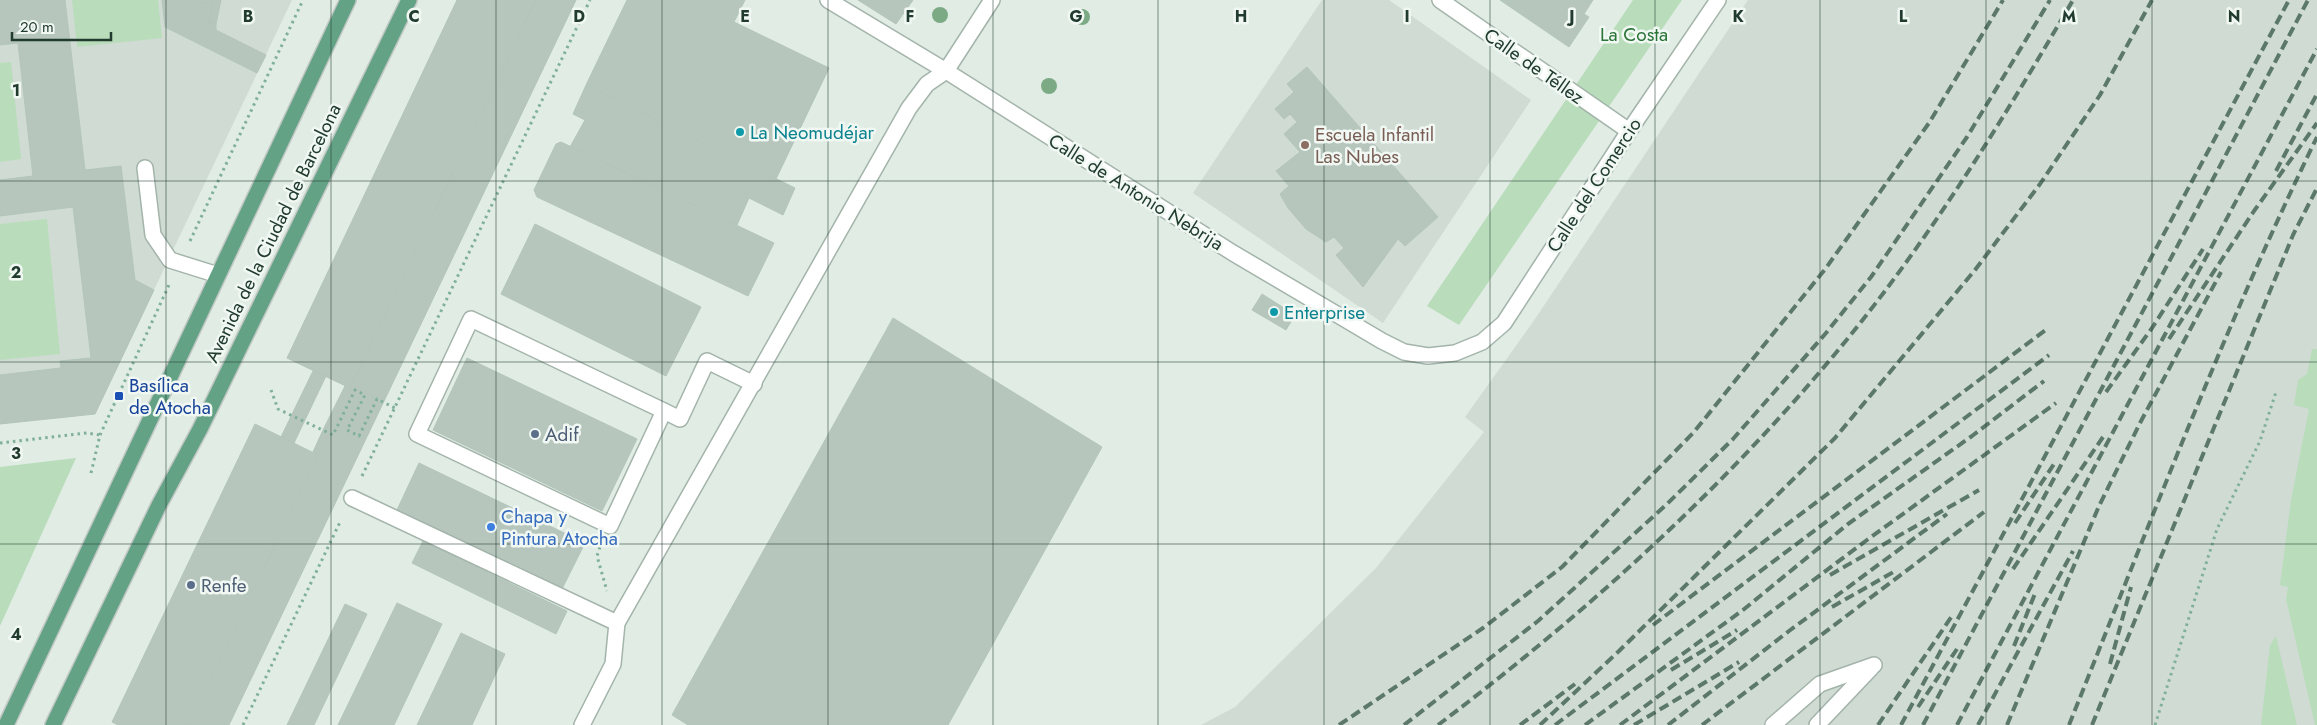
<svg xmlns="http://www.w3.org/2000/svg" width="2317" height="725" font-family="Jost,sans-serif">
  <rect width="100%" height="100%" fill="#e0ece4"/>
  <g fill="#cfdbd3">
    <path d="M0 0H292L95 414 0 424Z"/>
    <path d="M1322 0H1389L1531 100 1383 323 1193 193Z"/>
    <path d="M1748 0H2317V725H1201L1235 707 1376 568 1484 432 1465 417 1533 322Z"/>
  </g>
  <g fill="#b9ddbb">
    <path d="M72 0H158L162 38 77 47Z"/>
    <path d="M1633 0H1682L1459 325 1427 306Z"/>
    <path d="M11 62 21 159 0 162V63Z"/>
    <path d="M47 219 60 354 0 360V224Z"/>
    <path d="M2312 349H2317V725H2315L2286 599 2288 587 2280 585 2291 500 2309 409 2294 405 2298 380 2307 374Z"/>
    <path d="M76 458 0 626V467Z"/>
    <path d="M2276 636 2297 725H2261L2270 645Z"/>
  </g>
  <g fill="#b6c6bd" stroke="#b3c5ba">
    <path d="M0 0H65L85 170 121 166 135 280 154 290 95 414 0 424V375L61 368 60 361 91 358 73 207 0 216V180L33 176 18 43 0 45Z"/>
    <path d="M162 0 213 1 209 23 216 24V30L266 55 257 73 165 27Z"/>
    <path d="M202 0H221L216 24 209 23 213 1 202 3Z"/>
    <path d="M457 0H536L350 388 287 358Z"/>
    <path d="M536 0H576L229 725H189L318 455 313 452 323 430 345 386 350 388Z"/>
    <path d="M627 0H745L734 22 829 68 776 179 586 85Z"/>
    <path d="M858 0H913L896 24Z"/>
    <path d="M1500 0H1593L1584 14 1589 17 1569 47Z"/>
    <path d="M1307 67 1438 217 1405 246 1398 239 1363 287 1336 255 1344 248 1334 237 1326 242 1306 229 1288 208 1280 194 1289 186 1276 171 1300 152 1284 134 1297 122 1290 114 1284 119 1275 109 1294 92 1287 84Z"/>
    <path d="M586 85 795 188 783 215 749 198 737 225 570 147 585 120 573 114Z"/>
    <path d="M561 142 774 243 748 296 537 197 534 190 556 144Z"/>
    <path d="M535 224 701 307 666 376 501 294Z"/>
    <path d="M1262 294 1295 315 1286 330 1252 310Z"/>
    <path d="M893 318 1102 447 948 725H688L672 715Z"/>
    <path d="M467 358 637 439 602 511 433 430Z"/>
    <path d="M313 371 326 376 294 443 281 437Z"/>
    <path d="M255 424 318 455 189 725H118L112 722Z"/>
    <path d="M419 463 585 543 561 591 396 512Z"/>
    <path d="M423 541 567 611 556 634 412 563Z"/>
    <path d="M397 603 442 624 394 725H338Z"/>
    <path d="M345 604 367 614 314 725H287Z"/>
    <path d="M461 633 505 654 472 725H417Z"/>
  </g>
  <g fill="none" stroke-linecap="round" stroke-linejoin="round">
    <defs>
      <g id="service">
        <path d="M145 168 153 235 170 260 218 275"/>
        <path d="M664 411 610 526 417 434 471 319 664 411 680 419 707 361 754 384"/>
        <path d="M352 498 617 623"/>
        <path d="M582 725 613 664 617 623 909 108 927 84 946 71"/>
        <path d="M1773 725 1820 684 1874 665"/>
        <path d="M1817 725 1871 668"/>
      </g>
      <path id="pedestrian" d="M1440 0 1629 131"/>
      <g id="minor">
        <path d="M828 0 946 71 1233 253 1382 341 1404 352 1428 356 1455 353 1482 342 1504 323 1629 131 1718 0"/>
        <path d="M946 71 992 0"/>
      </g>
      <g id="primary">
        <path d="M6 725 348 0"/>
        <path d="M53 725 159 505 200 429 409 0"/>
      </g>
    </defs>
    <use href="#service" stroke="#a3b4aa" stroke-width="18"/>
    <use href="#pedestrian" stroke="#a3b4aa" stroke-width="18"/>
    <use href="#minor" stroke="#a3b4aa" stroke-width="18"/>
    <use href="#primary" stroke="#c1c8c5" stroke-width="18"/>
    <g stroke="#80b098" stroke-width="3" stroke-dasharray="2.5 4" stroke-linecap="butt">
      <path d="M190 241 303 0"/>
      <path d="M271 390 278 409 333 435 355 390 365 395 347 430 359 436 377 399 395 408"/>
      <path d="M0 443 87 433 100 435"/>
      <path d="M91 473 100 435 169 285"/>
      <path d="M362 476 590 0"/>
      <path d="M600 547 597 556 607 591"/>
      <path d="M243 725 341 520"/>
      <path d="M2155 725 2217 529 2260 441 2276 392"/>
    </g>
    <use href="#service" stroke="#fff" stroke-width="15"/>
    <use href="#pedestrian" stroke="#fff" stroke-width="15"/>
    <use href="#minor" stroke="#fff" stroke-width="15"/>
    <use href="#primary" stroke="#64a286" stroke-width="15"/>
    <g stroke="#5b786b" stroke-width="4" stroke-dasharray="10 5" stroke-linecap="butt">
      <path d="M2276 171 2317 94"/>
      <path d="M2169 339 2254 211 2317 123"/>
      <path d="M2106 392 2152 328 2203 249"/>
      <path d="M2015 523 2056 461"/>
      <path d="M2013 569 2103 437"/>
      <path d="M1830 575 1979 490"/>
      <path d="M1832 607 1897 570"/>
      <path d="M1653 625 2047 329"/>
      <path d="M2014 646 2036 591"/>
      <path d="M2110 664 2131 587"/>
      <path d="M1671 670 1737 630"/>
      <path d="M1918 707 1957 649"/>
      <path d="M1339 725 1483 628 1562 567 1694 432 1826 268 1929 123 2003 0"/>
      <path d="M1404 725 1538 621 1666 505 1733 439 1826 333 1871 277 1967 137 2050 0"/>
      <path d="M1438 725C1593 608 1740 474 1861 322 1941 221 2008 111 2073 0"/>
      <path d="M1520 725 1575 684"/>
      <path d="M1540 725 1619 651 1835 438 1975 270 2040 184 2100 95 2152 0"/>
      <path d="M1555 725 2049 355"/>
      <path d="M1585 725 1743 610 1848 524 1972 436 2044 381"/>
      <path d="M1620 725 1867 540 2056 403"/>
      <path d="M1634 725 1739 662"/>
      <path d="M1668 725 1789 631 1947 514"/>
      <path d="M1702 725 1984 512"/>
      <path d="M1878 725 1952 616"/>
      <path d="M1901 725 2289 0"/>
      <path d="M1923 725 2308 0"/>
      <path d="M1957 725 2317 49"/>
      <path d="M1978 725 2073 551"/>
      <path d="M2007 725 2099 506 2140 423 2221 272"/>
      <path d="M2069 725C2148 528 2224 328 2317 137"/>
      <path d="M2092 725 2293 235 2317 188"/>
    </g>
  </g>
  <g fill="#7caa85">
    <circle cx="940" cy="15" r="8"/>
    <circle cx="1082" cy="17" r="8"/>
    <circle cx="1049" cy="86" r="8"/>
  </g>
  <path fill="none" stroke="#213c2f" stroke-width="1" stroke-opacity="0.55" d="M166 0V725M331 0V725M496 0V725M662 0V725M828 0V725M993 0V725M1158 0V725M1324 0V725M1490 0V725M1655 0V725M1820 0V725M1986 0V725M2152 0V725M0 181H2317M0 362H2317M0 544H2317"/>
  <g fill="#0f9aa8" stroke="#f1f8f3" stroke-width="2">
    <circle cx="740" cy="132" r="5"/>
    <circle cx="1274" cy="312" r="5"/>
  </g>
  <circle fill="#8d6e63" stroke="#f1f8f3" stroke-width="2" cx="1305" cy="145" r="5"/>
  <rect fill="#1a4fb4" stroke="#f1f8f3" stroke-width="2" x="114" y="391" width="10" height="10" rx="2.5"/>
  <g fill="#5c6f8a" stroke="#f1f8f3" stroke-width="2">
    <circle cx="535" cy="434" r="5"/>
    <circle cx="191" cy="585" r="5"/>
  </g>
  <circle fill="#3f7fe0" stroke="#f1f8f3" stroke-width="2" cx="491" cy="527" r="5"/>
  <g text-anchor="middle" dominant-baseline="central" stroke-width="5" stroke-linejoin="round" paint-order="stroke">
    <g font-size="19" fill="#2a7438" stroke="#f1f8f3">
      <text x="1634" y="34">La Costa</text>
    </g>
    <g font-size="19" fill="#213c2f" stroke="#f1f8f3">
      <text transform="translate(1534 66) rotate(35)">Calle de Téllez</text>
      <text transform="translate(1594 185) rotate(-57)">Calle del Comercio</text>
      <text transform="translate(1136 192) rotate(32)">Calle de Antonio Nebrija</text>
      <text transform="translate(273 233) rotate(-64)">Avenida de la Ciudad de Barcelona</text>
    </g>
    <g font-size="19" fill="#0d838f" stroke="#f1f8f3" text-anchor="start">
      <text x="750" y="132">La Neomudéjar</text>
      <text x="1284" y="312">Enterprise</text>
    </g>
    <g font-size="19" fill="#785e54" stroke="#f1f8f3" text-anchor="start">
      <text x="1315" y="134">Escuela Infantil<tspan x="1315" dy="22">Las Nubes</tspan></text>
    </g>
    <g font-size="19" fill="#164399" stroke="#f1f8f3" text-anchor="start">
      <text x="129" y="385">Basílica<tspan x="129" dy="22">de Atocha</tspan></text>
    </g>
    <g font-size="19" fill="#4e5e75" stroke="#f1f8f3" text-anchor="start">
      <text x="545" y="434">Adif</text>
      <text x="201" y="585">Renfe</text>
    </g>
    <g font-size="19" fill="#366cbe" stroke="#f1f8f3" text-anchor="start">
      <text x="501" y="516">Chapa y<tspan x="501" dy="22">Pintura Atocha</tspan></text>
    </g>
  </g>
  <g font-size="16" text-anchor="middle" font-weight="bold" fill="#213c2f" stroke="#f1f8f3" stroke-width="5" stroke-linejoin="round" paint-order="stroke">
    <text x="248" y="22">B</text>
    <text x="414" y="22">C</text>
    <text x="579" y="22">D</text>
    <text x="745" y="22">E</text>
    <text x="910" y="22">F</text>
    <text x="1076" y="22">G</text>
    <text x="1241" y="22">H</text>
    <text x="1407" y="22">I</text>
    <text x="1572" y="22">J</text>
    <text x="1738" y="22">K</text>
    <text x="1903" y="22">L</text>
    <text x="2069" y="22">M</text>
    <text x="2234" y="22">N</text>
    <text x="16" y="96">1</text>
    <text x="16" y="278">2</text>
    <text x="16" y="459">3</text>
    <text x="16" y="640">4</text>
  </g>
  <path d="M12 32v8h99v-8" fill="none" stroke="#213c2f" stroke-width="2.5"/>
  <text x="20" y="32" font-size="15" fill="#213c2f" stroke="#f1f8f3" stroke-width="4" paint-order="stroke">20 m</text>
</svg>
